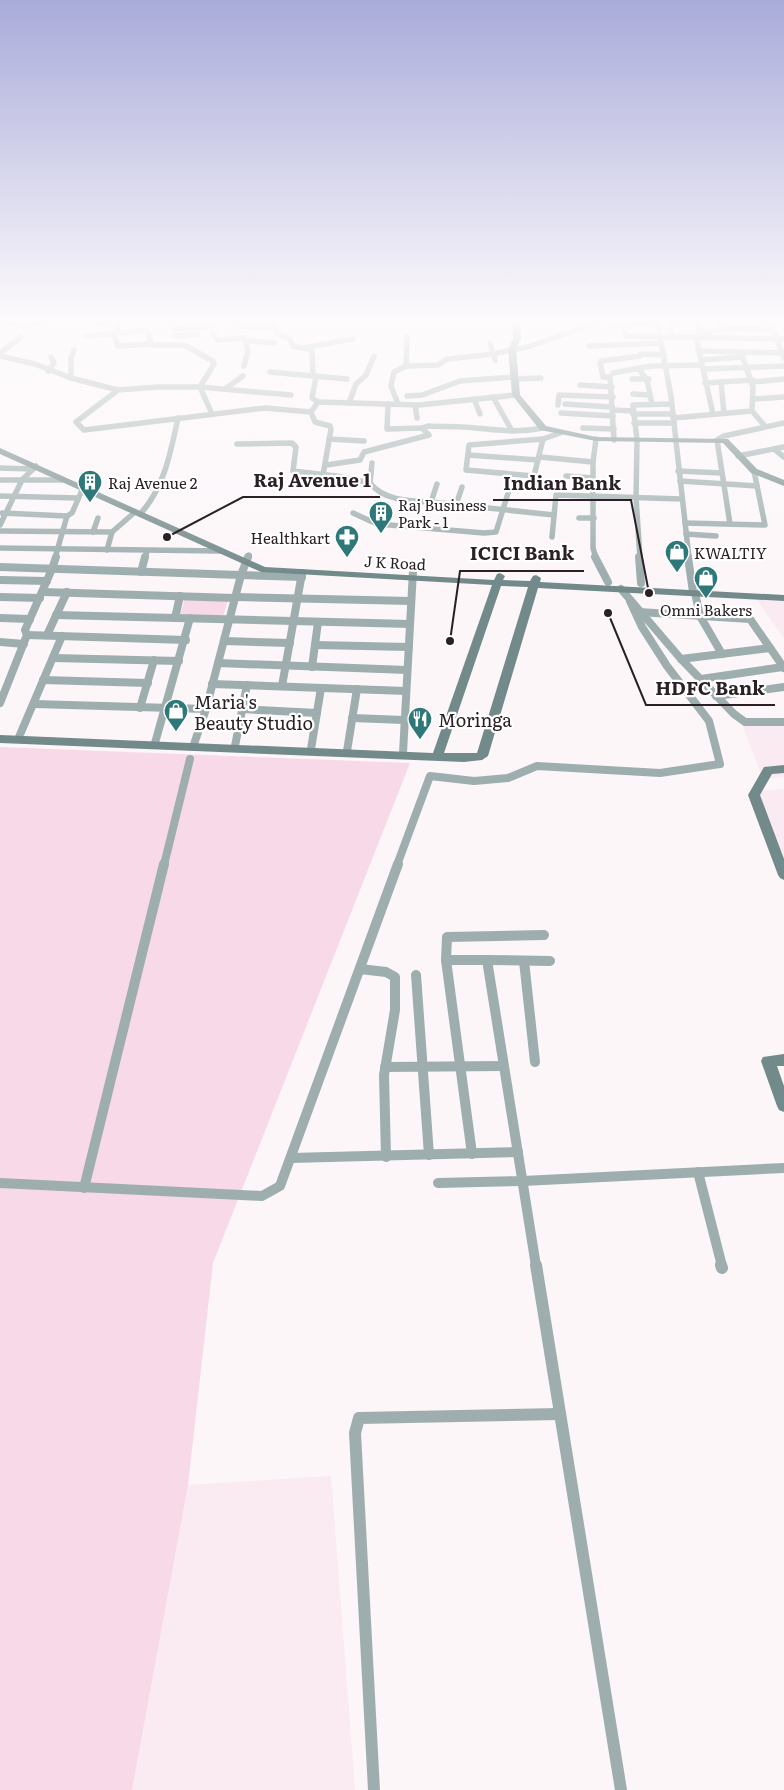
<svg xmlns="http://www.w3.org/2000/svg" width="784" height="1790" font-family="Literata,serif">
  <rect width="100%" height="100%" fill="#fcf6f9"/>
  <g fill="#faeaf1">
    <path d="M754 596 784 598V638Z"/>
    <path d="M784 720V777L763 779 742 724Z"/>
    <path d="M784 789V869L757 791Z"/>
    <path d="M331 1476 355 1790H132L188 1485Z"/>
  </g>
  <g fill="#f7d9e7">
    <path d="M185 599 228 600 223 617 180 615Z"/>
    <path d="M0 747 410 763 213 1263 188 1485 132 1790H0Z"/>
  </g>
  <g fill="none" stroke-linecap="round" stroke-linejoin="round">
    <g stroke="#9eaeae" stroke-width="5.5">
      <path d="M0 322H16"/>
      <path d="M117 322 119 333"/>
      <path d="M274 322 278 334 290 339 293 346 302 348 353 339"/>
      <path d="M657 322 671 396 689 558"/>
      <path d="M670 322 672 334"/>
      <path d="M698 322 699 334"/>
      <path d="M770 322 784 358"/>
      <path d="M12 323 23 325 44 322"/>
      <path d="M99 323 108 322"/>
      <path d="M657 324H631L623 326 626 336 784 339"/>
      <path d="M240 326 274 328"/>
      <path d="M612 327 625 322"/>
      <path d="M173 329 211 326"/>
      <path d="M726 329 773 330"/>
      <path d="M113 333 118 346 151 344"/>
      <path d="M213 333 217 340 244 338 248 351 244 366"/>
      <path d="M700 334 722 329 719 322"/>
      <path d="M87 336 147 330 152 345H184L213 361 214 364 200 387 212 414"/>
      <path d="M175 336 198 334"/>
      <path d="M696 337 713 414"/>
      <path d="M245 340 274 343"/>
      <path d="M490 343 495 360"/>
      <path d="M589 346 661 343"/>
      <path d="M304 348 312 350 313 375 316 377 312 398 318 402"/>
      <path d="M698 351 783 353"/>
      <path d="M741 352 753 387 752 411 765 426"/>
      <path d="M0 353 21 337"/>
      <path d="M641 354 664 355"/>
      <path d="M0 356 35 364 71 378 118 390 157 387H200L291 395"/>
      <path d="M701 360 743 357"/>
      <path d="M406 366 407 337"/>
      <path d="M638 368 647 380 652 404"/>
      <path d="M703 369 784 366"/>
      <path d="M48 371 54 363 51 357"/>
      <path d="M270 372 347 379"/>
      <path d="M613 373 651 366 702 365"/>
      <path d="M71 378V358L74 350"/>
      <path d="M514 379 541 378"/>
      <path d="M632 379H649"/>
      <path d="M721 382 724 413"/>
      <path d="M753 382 784 379"/>
      <path d="M705 383 753 380"/>
      <path d="M580 385 612 387"/>
      <path d="M225 389 243 376"/>
      <path d="M118 390 76 422 84 430 265 408 311 412"/>
      <path d="M633 394 650 395"/>
      <path d="M407 396 422 395 460 381 514 377"/>
      <path d="M493 397 512 431"/>
      <path d="M474 399 480 414"/>
      <path d="M754 399 784 397"/>
      <path d="M349 403 356 384 366 375 374 356"/>
      <path d="M388 404 387 429 422 428 428 426C444 427 460 426 476 428 500 430 519 433 543 428"/>
      <path d="M398 404 391 386 394 372 406 366 438 365 447 359 493 354 531 346 598 322"/>
      <path d="M565 404 612 407"/>
      <path d="M415 405 417 418"/>
      <path d="M558 405 559 395 613 397"/>
      <path d="M613 410 633 411"/>
      <path d="M561 413 613 416"/>
      <path d="M633 414H673"/>
      <path d="M673 418 752 411"/>
      <path d="M634 423H674"/>
      <path d="M583 428 614 429"/>
      <path d="M329 439 364 441"/>
      <path d="M543 439 534 476 466 470 469 445Z"/>
      <path d="M543 439 560 433"/>
      <path d="M614 440 610 377H603L600 363 601 361 640 356"/>
      <path d="M237 444 292 443 296 447 293 471 336 476 370 483"/>
      <path d="M774 449 784 457"/>
      <path d="M468 455 538 460"/>
      <path d="M738 456 784 447"/>
      <path d="M540 457 593 462"/>
      <path d="M372 463 370 483C384 501 410 501 431 502"/>
      <path d="M326 465 360 460 364 452 429 435 422 428"/>
      <path d="M0 468 33 469"/>
      <path d="M678 471 722 473"/>
      <path d="M323 475 331 429 330 426 315 422 311 412 318 402 419 405 516 395"/>
      <path d="M566 476 593 478"/>
      <path d="M0 480H62"/>
      <path d="M680 481 757 486"/>
      <path d="M437 484 431 502 554 515"/>
      <path d="M0 496 78 498"/>
      <path d="M456 505 462 487"/>
      <path d="M2 513 67 516"/>
      <path d="M353 513 377 524 484 533 496 532 509 490"/>
      <path d="M140 514C164 489 171 451 178 418"/>
      <path d="M579 518H594"/>
      <path d="M685 523 765 525 754 471"/>
      <path d="M730 524 717 440 724 436 784 423"/>
      <path d="M0 525 22 480 36 466"/>
      <path d="M0 531 112 532"/>
      <path d="M93 532 98 518"/>
      <path d="M686 534 716 536"/>
      <path d="M552 537 556 495 682 499"/>
      <path d="M0 548 221 551"/>
      <path d="M107 550 112 532 135 512"/>
      <path d="M55 558 67 516 72 513 83 488"/>
      <path d="M145 558 147 551"/>
      <path d="M248 558 249 555"/>
      <path d="M596 558 593 548V462L596 439"/>
      <path d="M640 558 636 498 637 440 633 405 671 404"/>
    </g>
    <g stroke="#9eaeae" stroke-width="8">
      <path d="M595 557 608 582"/>
      <path d="M639 557 641 583"/>
      <path d="M688 557 693 592"/>
      <path d="M0 567 302 577"/>
      <path d="M141 572 145 557"/>
      <path d="M0 580 47 581"/>
      <path d="M621 589 681 659 734 714 745 722H784"/>
      <path d="M43 592 235 598"/>
      <path d="M695 593 700 616 722 654"/>
      <path d="M0 597 40 598"/>
      <path d="M236 597 411 601"/>
      <path d="M639 612 750 619 784 668"/>
      <path d="M56 615 410 624"/>
      <path d="M0 618 30 619"/>
      <path d="M175 618 180 596"/>
      <path d="M27 635 186 640"/>
      <path d="M47 635 67 592"/>
      <path d="M224 641 290 643"/>
      <path d="M0 642 24 644"/>
      <path d="M315 645 409 647"/>
      <path d="M53 658 179 661"/>
      <path d="M681 659 770 648"/>
      <path d="M218 663 407 670"/>
      <path d="M312 667 318 622"/>
      <path d="M701 679 783 667"/>
      <path d="M43 680 148 683"/>
      <path d="M212 684 406 691"/>
      <path d="M282 686 302 573"/>
      <path d="M716 696 784 687"/>
      <path d="M0 703 27 635 25 630 52 569 56 557"/>
      <path d="M34 704 206 709"/>
      <path d="M140 708 154 660"/>
      <path d="M242 709 317 713"/>
      <path d="M352 718 404 720"/>
      <path d="M19 737 62 636"/>
      <path d="M155 743 190 618"/>
      <path d="M235 746 247 685"/>
      <path d="M193 747 206 709 241 575 248 557"/>
      <path d="M311 749 321 688"/>
      <path d="M347 751 357 689"/>
      <path d="M403 753 413 571"/>
      <path d="M164 865 190 759"/>
      <path d="M397 865 430 776 474 781 508 778 537 766 660 773 720 764 709 721 667 666 642 627 630 601"/>
    </g>
    <g stroke="#9eaeae" stroke-width="10">
      <path d="M446 960 447 937 544 935"/>
      <path d="M487 960 550 961"/>
      <path d="M524 961 535 1062"/>
      <path d="M360 969 386 972 395 977V1010L384 1075 386 1157"/>
      <path d="M416 975 429 1155"/>
      <path d="M385 1067 503 1066"/>
      <path d="M472 1154 446 960H487L536 1266"/>
      <path d="M291 1158 518 1152"/>
      <path d="M698 1172 722 1266"/>
      <path d="M0 1183 262 1196 280 1186 398 864"/>
      <path d="M438 1183 523 1181 784 1168"/>
      <path d="M84 1188 164 864"/>
    </g>
    <g stroke="#9eaeae" stroke-width="12">
      <path d="M536 1265 621 1790"/>
      <path d="M721 1265 722 1268"/>
      <path d="M374 1790 355 1433 359 1418 560 1414"/>
    </g>
    <g fill="#738a8a" fill-rule="evenodd">
      <path d="M510 322H517L521 328V339L516 349 520 395 546 426 596 437 728 439 757 469 784 480V486L751 473 723 443 596 441 540 430 512 395 508 349 513 339V328Z"/>
      <path d="M0 448 265 567 494 580 497 574 500 573 505 576 503 580 530 581 533 576 536 575 541 578 540 582 784 595V601L538 588 488 756 482 760 464 762 0 743V735L433 753 492 585 261 572 0 454ZM501 586 528 587 477 753H444Z"/>
      <path d="M784 765V773L772 774 760 795 784 859V880L780 878 778 875 748 795 764 767Z"/>
      <path d="M784 1054V1066H777L784 1086V1112L779 1110 777 1106 761 1061 763 1057Z"/>
    </g>
  </g>
  <linearGradient id="sky" x2="0" y2="1"><stop stop-color="#a9abda"/><stop offset="0.56" stop-color="#fefbfc"/><stop offset="1" stop-color="#fefbfc" stop-opacity="0"/></linearGradient>
  <rect width="784" height="573" fill="url(#sky)"/>
  <defs>
    <symbol id="building-pin" viewBox="-11 -11 22 30"><path d="M0 17L-7.5 6A9.5 9.5 0 1 1 7.5 6Z" fill="#2e7879" stroke="#fff"/><path d="M-4-6H4V6H1V3H-1V6H-4ZM-2.5-4.3h1.7v1.8h-1.7ZM.8-4.3h1.7v1.8H.8ZM-2.5-1h1.7V.8h-1.7ZM.8-1h1.7V.8H.8Z" fill="#fff"/></symbol>
    <symbol id="pharmacy-pin" viewBox="-11 -11 22 30"><path d="M0 17L-7.5 6A9.5 9.5 0 1 1 7.5 6Z" fill="#2e7879" stroke="#fff"/><path d="M-2-6h4v4h4v4h-4v4h-4v-4h-4v-4h4Z" fill="#fff"/></symbol>
    <symbol id="shop-pin" viewBox="-11 -11 22 30"><path d="M0 17L-7.5 6A9.5 9.5 0 1 1 7.5 6Z" fill="#2e7879" stroke="#fff"/><path d="M-5-2.5h2.3a2.7 3.5 0 0 1 5.4 0H5L5.5 6h-11ZM-1.5-2.5h3a1.5 2.3 0 0 0-3 0Z" fill="#fff"/></symbol>
    <symbol id="restaurant-pin" viewBox="-11 -11 22 30"><path d="M0 17L-7.5 6A9.5 9.5 0 1 1 7.5 6Z" fill="#2e7879" stroke="#fff"/><path d="M-5-6h1v4h1v-4h1v4h1v-4h1v5L-1.5 .5V6h-2V.5L-5-1ZM5-6V6H3V1.5H1.5Q1.5-4 5-6Z" fill="#fff"/></symbol>
  </defs>
  <g fill-rule="evenodd">
    <use href="#building-pin" x="76" y="468" width="28" height="38"/>
    <use href="#building-pin" x="367" y="499" width="28" height="38"/>
    <use href="#pharmacy-pin" x="333" y="523" width="28" height="38"/>
    <use href="#shop-pin" x="663" y="538" width="28" height="38"/>
    <use href="#shop-pin" x="692" y="564" width="28" height="38"/>
    <use href="#shop-pin" x="162" y="697" width="28" height="38"/>
    <use href="#restaurant-pin" x="406" y="705" width="28" height="38"/>
  </g>
  <g text-anchor="middle" dominant-baseline="central" stroke-width="4.5" stroke-linejoin="round" paint-order="stroke">
    <g font-size="15" fill="#2b2025" stroke="#fff" text-anchor="start">
      <text x="108" y="482">Raj Avenue 2</text>
      <text x="398" y="504">Raj Business<tspan x="398" dy="17">Park - 1</tspan></text>
      <text x="330" y="537" text-anchor="end">Healthkart</text>
      <text x="694" y="552">KWALTIY</text>
      <text x="706" y="609" text-anchor="middle">Omni Bakers</text>
    </g>
    <g font-size="15" fill="#2b2025" stroke="#fff">
      <text transform="translate(395 562) rotate(3)">J K Road</text>
    </g>
    <g font-size="18" fill="#2b2025" stroke="#fff" text-anchor="start">
      <text x="194" y="701">Maria's<tspan x="194" dy="21">Beauty Studio</tspan></text>
      <text x="438" y="719">Moringa</text>
    </g>
  </g>
  <path fill="none" stroke="#2b2025" stroke-width="2" d="M167 537L243 497H380M649 593L631 500H493M450 641L460 571H584M608 613L646 705H775"/>
  <g fill="#2b2025" stroke="#fff" stroke-width="2">
    <circle cx="167" cy="537" r="5"/>
    <circle cx="649" cy="593" r="5"/>
    <circle cx="450" cy="641" r="5"/>
    <circle cx="608" cy="613" r="5"/>
  </g>
  <g font-size="19" text-anchor="middle" font-weight="bold" fill="#2b2025" stroke="#fff" stroke-width="4.5" stroke-linejoin="round" paint-order="stroke">
    <text x="312" y="487">Raj Avenue 1</text>
    <text x="562" y="490">Indian Bank</text>
    <text x="522" y="560">ICICI Bank</text>
    <text x="710" y="695">HDFC Bank</text>
  </g>
</svg>
